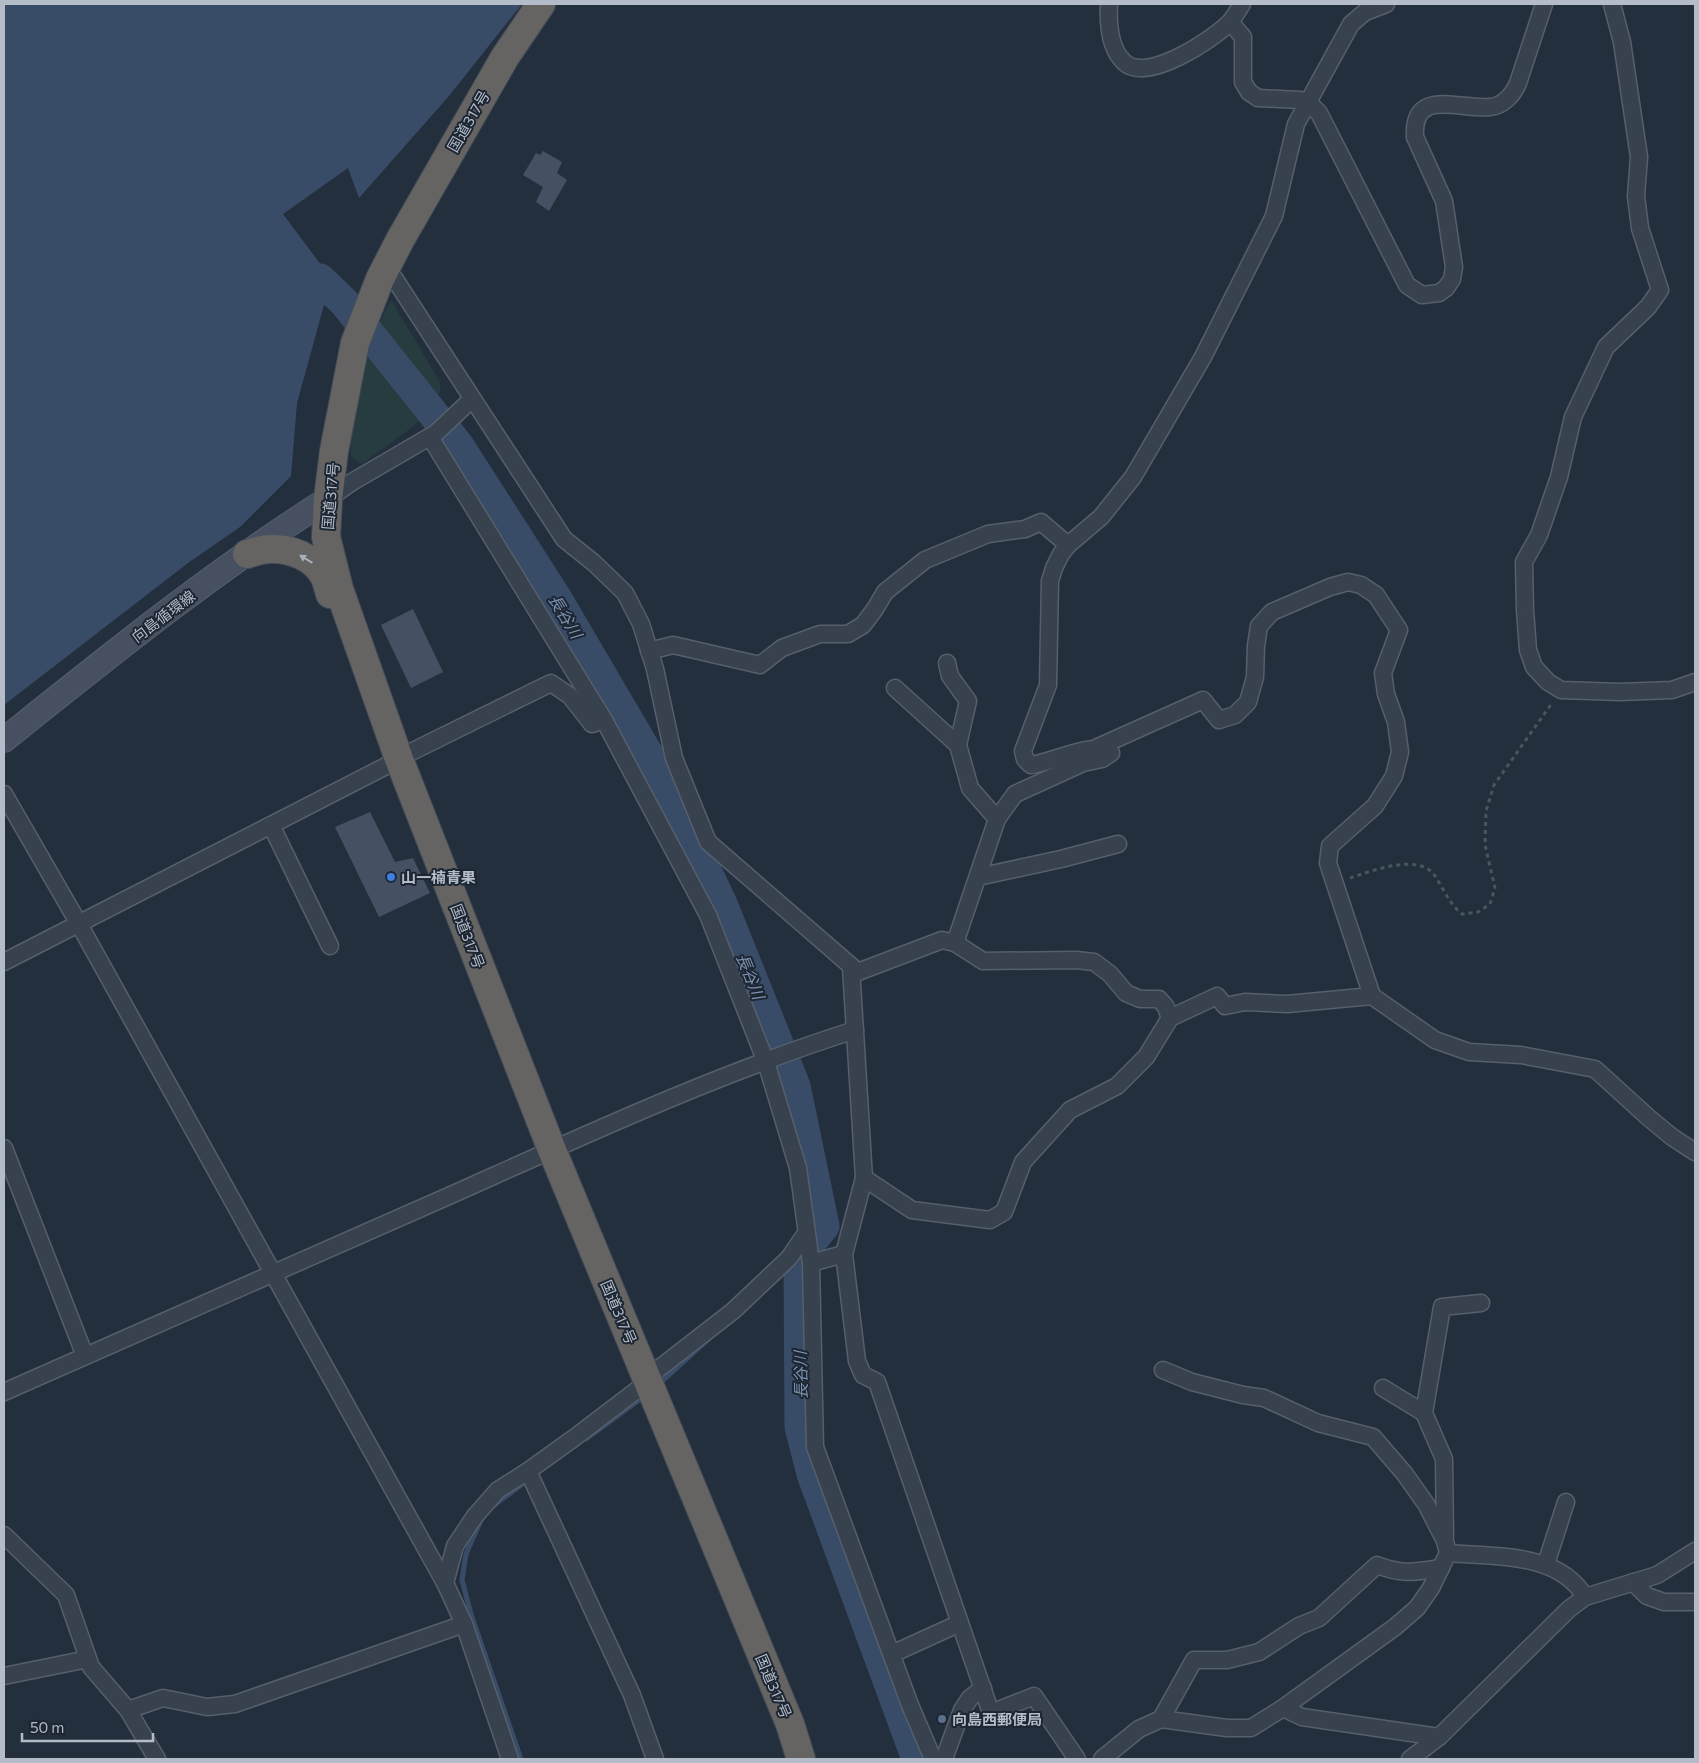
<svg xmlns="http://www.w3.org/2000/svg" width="1699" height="1763" font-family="Commissioner,'Noto Sans JP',sans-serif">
  <rect width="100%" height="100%" fill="#242f3e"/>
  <path fill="#263c3f" d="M391 300 440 382V392L433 408 411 428 362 464 351 456V439L355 407 367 349Z"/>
  <path fill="#394c67" d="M4 4H522L449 96 359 198 348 168 283 214 339 289 324 305 297 403 291 476 240 527 188 563 4 705Z"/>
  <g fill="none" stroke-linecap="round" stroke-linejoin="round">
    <g stroke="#394c67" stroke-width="5">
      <path d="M658 1385 711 1337"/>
      <path d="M586 1439 646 1395"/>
      <path d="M493 1506 528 1480"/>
      <path d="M482 1518 466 1554 462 1580 471 1614 521 1759"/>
    </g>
    <path stroke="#394c67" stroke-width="31" d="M320 279 344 302 459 446 557 599 662 778 722 904 795 1086 824 1226 799 1257 800 1427 812 1474 917 1759"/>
  </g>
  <g fill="#455162">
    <path d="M543 151 562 162 557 173 567 180 549 211 536 202 543 187 523 175 536 153 540 155Z"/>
    <path d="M413 609 443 672 411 688 381 625Z"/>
    <path d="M370 812 395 862 413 858 430 893 379 917 335 827Z"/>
  </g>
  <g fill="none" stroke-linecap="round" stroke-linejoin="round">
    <defs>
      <g id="minor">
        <path d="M1109 4C1108 23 1109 48 1124 62 1146 84 1212 40 1229 23 1234 18 1238 10 1242 4"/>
        <path d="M1612 4 1622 42 1639 157 1636 196 1640 228 1660 290 1648 307 1606 347 1573 417 1559 477 1539 535 1524 562 1525 610 1528 650 1534 667 1548 682 1561 690 1620 692 1672 690 1695 682"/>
        <path d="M1230 22 1243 37V82L1249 92 1258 98 1300 100 1308 102 1319 113 1407 285 1422 295 1439 293 1446 288 1452 279 1454 267 1444 201 1415 137C1412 87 1459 110 1490 107 1503 106 1513 95 1518 83L1544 4"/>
        <path d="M386 269 394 278 564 539 594 563 625 593 641 624 655 669 674 758 708 842 858 972 942 940 955 943 983 961 1076 960 1094 962 1110 974 1126 993 1140 999H1159L1166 1007 1170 1018"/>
        <path d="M430 437 604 720 708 915 766 1062 798 1168 811 1263 815 1447 910 1705 933 1759"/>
        <path d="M328 499 352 482 436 433 472 399"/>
        <path d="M649 651 673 645 760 665 782 648 820 634H848L863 625 875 609 885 592 925 560 988 534 1025 529 1041 522 1068 545"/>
        <path d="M947 663 950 676 968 701 958 745"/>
        <path d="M895 688 958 745 970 788 997 819"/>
        <path d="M1098 747 1203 700 1219 720 1235 715 1248 702 1255 677 1256 646 1259 626 1272 612 1330 587 1348 582 1361 585 1376 595 1399 630 1383 673 1386 694 1396 722 1400 752 1394 776 1375 806 1330 846 1328 863 1372 996 1435 1040 1469 1052 1521 1055 1595 1069 1649 1118 1672 1137 1695 1152"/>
        <path d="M4 794 79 924 445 1583 464 1624 510 1759"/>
        <path d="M271 825 330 946"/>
        <path d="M978 877 1061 859 1118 844"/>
        <path d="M955 943 997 819 1015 794 1083 763 1102 759 1111 753 1109 749C1085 745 1055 761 1031 765L1025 759 1023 751 1048 685 1050 581 1054 568 1061 554 1068 545 1101 517 1133 477 1203 357 1274 216 1296 124 1351 24 1365 12 1386 4"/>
        <path d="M4 962 388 765 411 752 551 683 570 696 592 724 604 720"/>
        <path d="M4 1148 85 1356"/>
        <path d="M864 1178 912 1210 990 1220 1004 1212 1023 1162 1070 1110 1117 1086 1146 1057 1170 1018 1217 996 1225 1006 1245 1002 1287 1004 1372 996"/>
        <path d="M844 1254 857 1361 863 1375 877 1382 991 1713 1034 1696 1077 1759"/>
        <path d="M811 1263 844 1254 864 1178 851 967"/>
        <path d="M1383 1388 1424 1413"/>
        <path d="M4 1392C153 1327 302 1261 451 1195 583 1136 716 1074 855 1030"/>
        <path d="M528 1471 632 1695 655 1759"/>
        <path d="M4 1535 66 1595 91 1667 128 1710 157 1759"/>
        <path d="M1445 1536 1444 1459 1424 1413 1442 1307 1481 1303"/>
        <path d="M1448 1553C1494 1557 1559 1552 1585 1597"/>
        <path d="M1546 1564 1566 1502"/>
        <path d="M1633 1582 1647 1596 1664 1602H1695"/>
        <path d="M445 1583 455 1546 475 1516 498 1490 528 1471 574 1438 637 1390 657 1370 733 1311 789 1258 806 1233"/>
        <path d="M892 1654 960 1623"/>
        <path d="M4 1676 88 1659"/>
        <path d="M1283 1708 1302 1717 1439 1737"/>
        <path d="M128 1710 163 1698 207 1707 235 1704 464 1624"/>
        <path d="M1161 1719 1227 1728H1251L1283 1708 1395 1627 1417 1608 1431 1588 1448 1553 1445 1541 1426 1504 1404 1473 1373 1437 1318 1423 1264 1398 1243 1395 1192 1382 1163 1370"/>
        <path d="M944 1759 962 1710 970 1698 983 1688"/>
        <path d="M1102 1759 1139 1729 1161 1719 1194 1660H1227L1259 1652 1299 1626 1319 1618 1377 1565C1403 1575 1414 1572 1441 1568"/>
        <path d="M1410 1759 1439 1737 1569 1609 1585 1597 1657 1575 1695 1551"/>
      </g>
      <path id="secondary" d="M4 740C109 656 214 571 328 499"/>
      <g id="trunk">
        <path d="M541 4 505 57 400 240 380 279 355 343 334 451 328 499 326 537 339 589 399 759 552 1150 790 1724 801 1759"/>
        <path d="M247 554C254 552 262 549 270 549 290 548 314 557 324 576 327 581 328 588 330 594"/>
      </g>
    </defs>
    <use href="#minor" stroke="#565f6c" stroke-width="19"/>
    <use href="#secondary" stroke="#565f6c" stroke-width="26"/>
    <use href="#trunk" stroke="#434c59" stroke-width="30"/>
    <path stroke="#44595c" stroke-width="3" stroke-dasharray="4 4" stroke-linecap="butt" d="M1350 878C1372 871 1419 852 1435 876 1444 889 1449 904 1462 914L1478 912 1490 904 1495 888 1485 845 1486 811 1494 785 1552 703"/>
    <use href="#minor" stroke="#38414e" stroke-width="16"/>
    <use href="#secondary" stroke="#465061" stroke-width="24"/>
    <use href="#trunk" stroke="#656462" stroke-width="28"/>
  </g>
  <defs><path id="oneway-solid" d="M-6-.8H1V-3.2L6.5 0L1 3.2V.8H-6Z" transform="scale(1.25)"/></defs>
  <use fill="#a8afba" href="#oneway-solid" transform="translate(306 559) rotate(-149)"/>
  <circle fill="#3f7fe0" stroke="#1d2633" stroke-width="2" cx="391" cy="877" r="5"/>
  <circle fill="#5c6f8a" stroke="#1d2633" stroke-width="2" cx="942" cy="1719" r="5"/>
  <g text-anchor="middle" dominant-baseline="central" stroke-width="4" stroke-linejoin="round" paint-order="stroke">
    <g font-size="15" fill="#b4bcc9" stroke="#1d2633">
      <text transform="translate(468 121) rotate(-60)">国道317号</text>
      <text transform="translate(330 496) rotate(-85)">国道317号</text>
      <text transform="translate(163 616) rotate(-37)">向島循環線</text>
      <text transform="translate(468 936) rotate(69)">国道317号</text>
      <text transform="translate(619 1312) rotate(67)">国道317号</text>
      <text transform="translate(774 1686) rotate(67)">国道317号</text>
    </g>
    <g font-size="15" font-weight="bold" fill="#b4bcc9" stroke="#1d2633" text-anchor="start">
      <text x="401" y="877">山一楠青果</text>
      <text x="952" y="1719">向島西郵便局</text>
    </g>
    <g font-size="16" font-style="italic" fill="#7c92b1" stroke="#1d2633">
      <text transform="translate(566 616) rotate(59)">長谷川</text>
      <text transform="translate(751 976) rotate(68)">長谷川</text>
      <text transform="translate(800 1375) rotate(-91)">長谷川</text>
    </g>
  </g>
  <rect width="1699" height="1763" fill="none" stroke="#b4bcc9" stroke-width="10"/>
  <path d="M22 1733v8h131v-8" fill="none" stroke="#b4bcc9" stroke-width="2.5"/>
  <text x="30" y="1733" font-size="15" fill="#b4bcc9" stroke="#1d2633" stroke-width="4" paint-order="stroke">50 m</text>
</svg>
